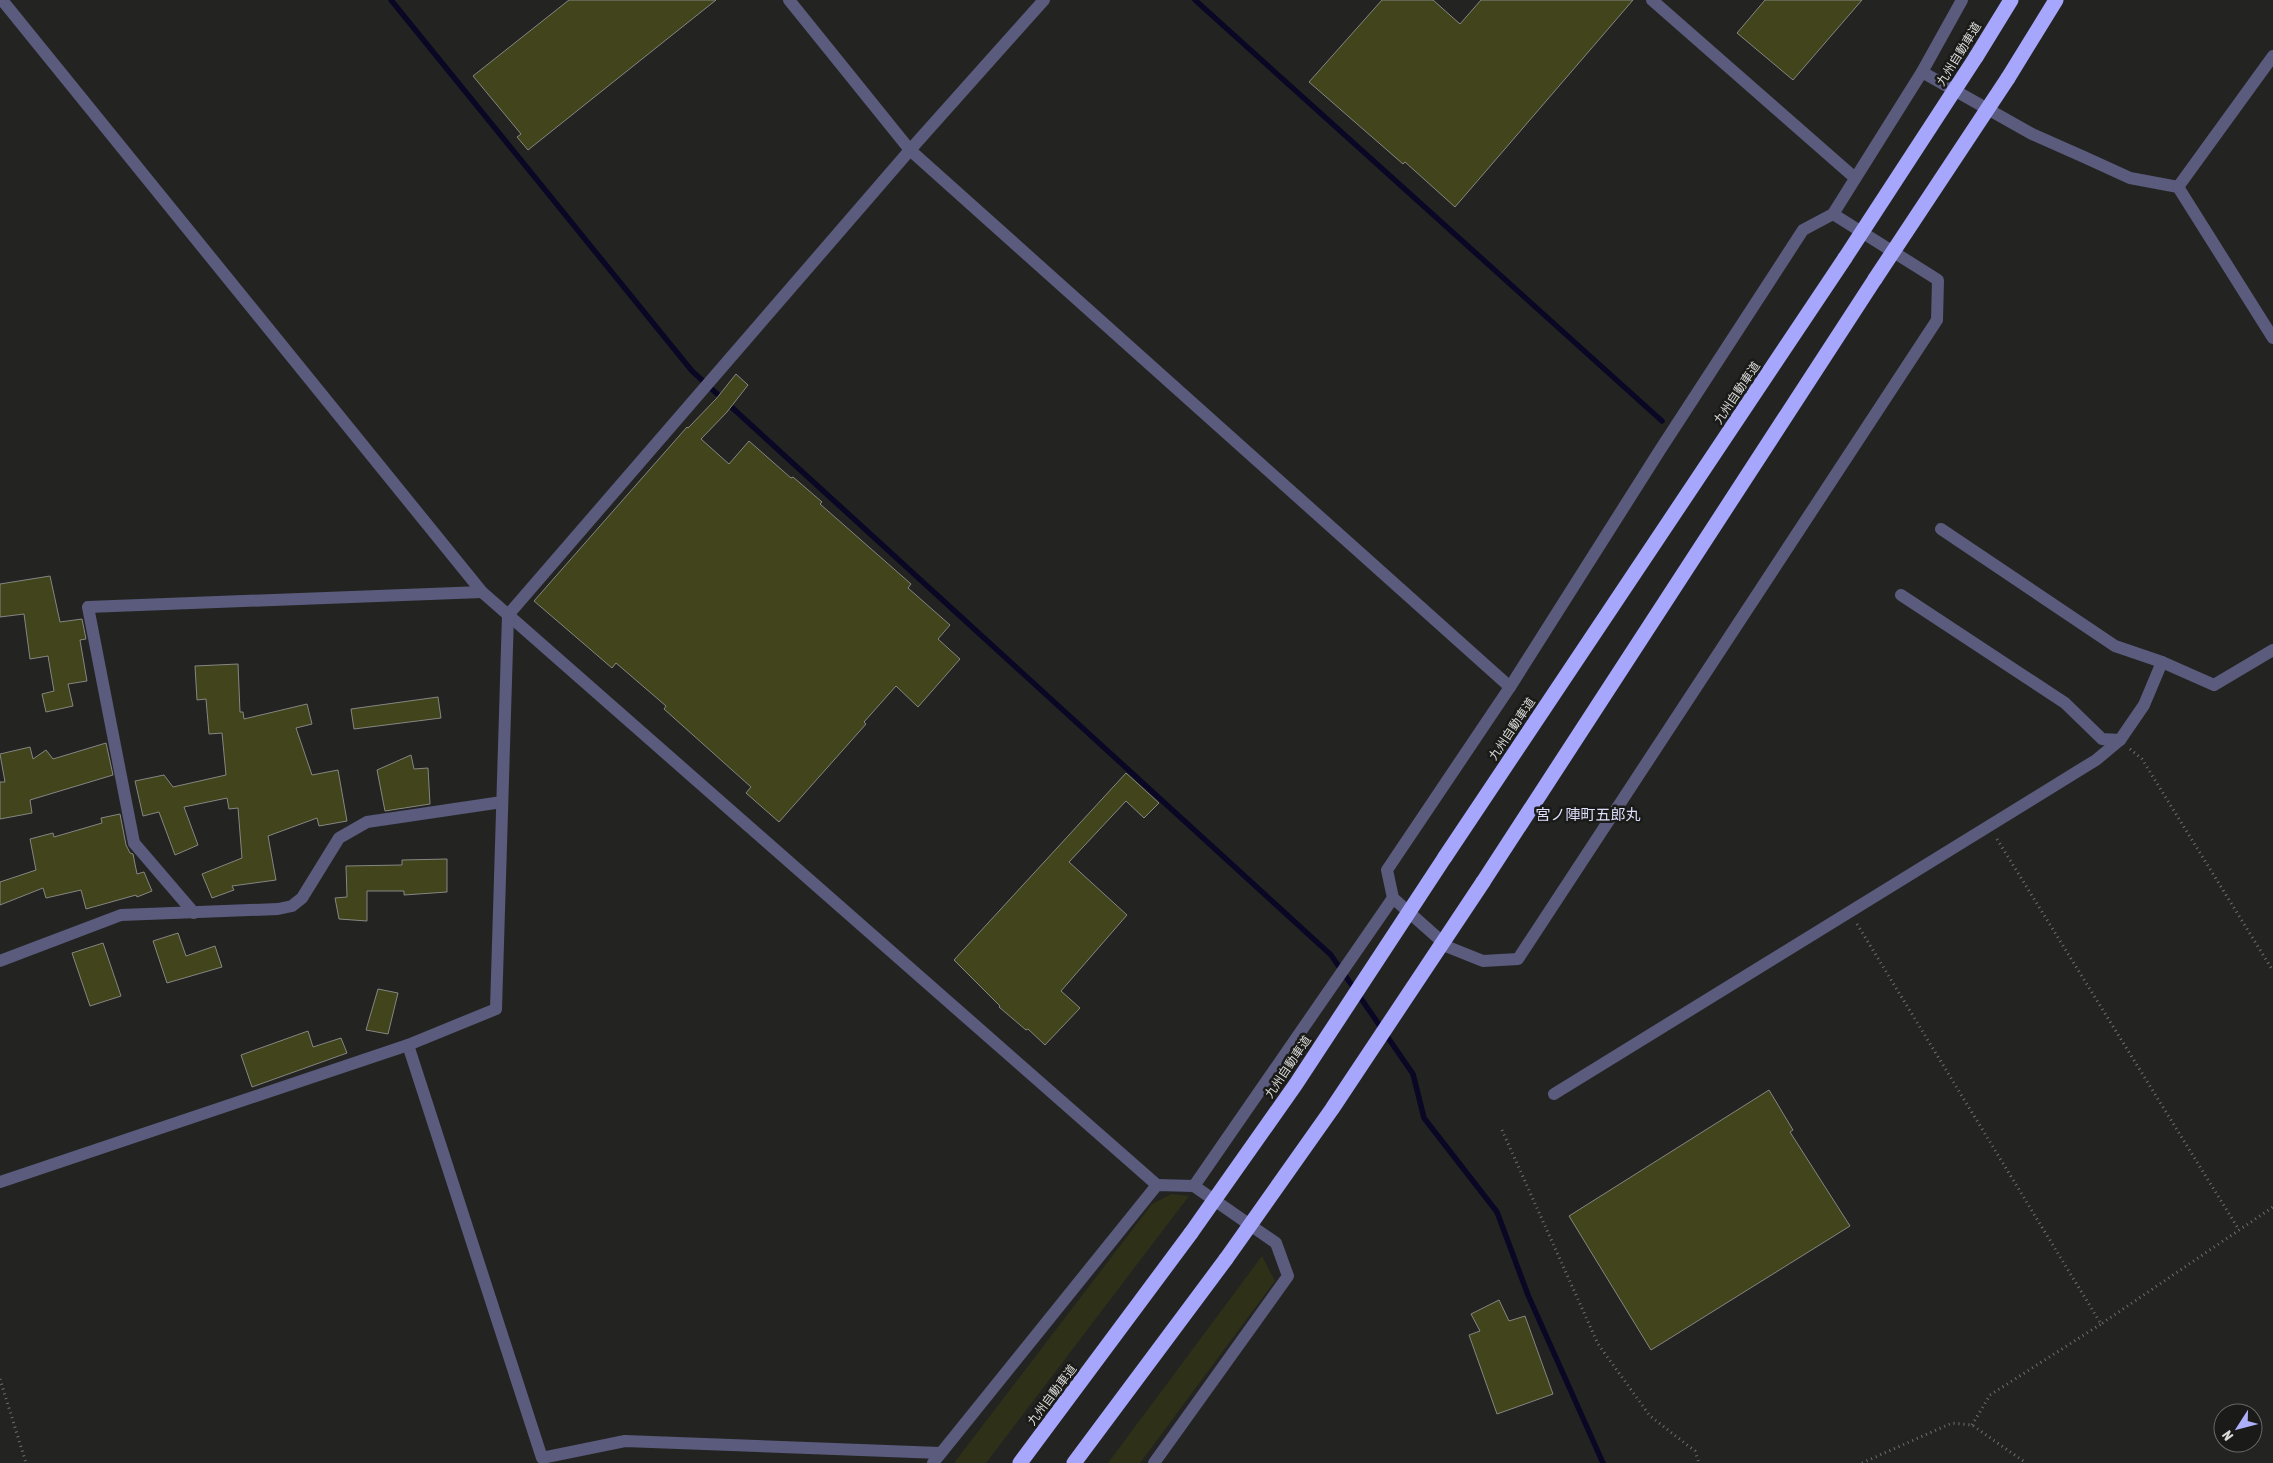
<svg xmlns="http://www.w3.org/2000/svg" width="2273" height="1463" font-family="'Asap Condensed','Noto Sans JP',sans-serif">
  <rect width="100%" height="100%" fill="#232421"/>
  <g fill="#2e3017">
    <path d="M1171 1194 1189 1196 986 1463H954L1152 1204Z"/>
    <path d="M1262 1256 1275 1281 1140 1463H1108Z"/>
  </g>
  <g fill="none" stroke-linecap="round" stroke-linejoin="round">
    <g stroke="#0a0725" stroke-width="5.5">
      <path d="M391 0 692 371 1331 955 1413 1074 1424 1118 1497 1212 1528 1295 1603 1463"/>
      <path d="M1195 0 1662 421"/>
    </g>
  </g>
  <g fill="#42441b" stroke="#868683">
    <path d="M569 0H716L528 150 517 137 521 134 473 76Z"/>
    <path d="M1382 0H1433L1460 24 1481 0H1633L1455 207 1405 162 1403 164 1309 82Z"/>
    <path d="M1765 0H1862L1793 80 1737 33Z"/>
    <path d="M736 374 748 385 727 412 701 439 729 464 749 441 791 478 793 477 822 502 820 504 911 584 908 588 950 625 938 639 960 659 918 707 896 686 864 722 866 724 779 822 746 793 751 787 664 709 666 706 616 663 612 668 534 601 687 427 688 428 716 399Z"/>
    <path d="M50 576 60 622 82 619 86 639 80 640 87 681 68 684 73 706 46 712 42 694 54 691 48 656 30 659 24 614 0 617V584Z"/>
    <path d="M238 664 240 712H243L244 719 307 704 312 724 296 728 312 775 338 770 347 821 319 826 317 818 268 836 276 880 232 886 234 890 212 898 202 874 242 858 238 808 229 809 227 798 184 807 198 845 175 855 159 812 143 816 135 781 164 775 173 787 226 775 222 733 209 734 206 699 197 700 195 666Z"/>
    <path d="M438 697 441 718 354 729 351 709Z"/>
    <path d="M106 743 113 775 30 800 32 813 0 819V782H5L0 754 30 747 33 759 46 750 53 759Z"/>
    <path d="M411 755 414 769 428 768 430 804 385 811 377 770Z"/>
    <path d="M1126 773 1159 803 1144 818 1126 801 1069 862 1127 915 1061 991 1080 1008 1045 1045 1028 1029 1026 1030 999 1007 1000 1006 954 960Z"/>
    <path d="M120 814 126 845 130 853 133 854 137 874 144 872 152 891 137 897 136 895 86 909 81 890 46 898 43 888 0 905V882L36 870 30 839 53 833 54 837 102 823 101 818Z"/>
    <path d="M447 859V892L404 895V891H367V921L339 919 335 898 347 897 346 866 402 865V860Z"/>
    <path d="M178 933 186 956 215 946 222 967 167 983 153 941Z"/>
    <path d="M103 943 121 996 90 1006 72 953Z"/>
    <path d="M378 989 398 993 388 1034 366 1030Z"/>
    <path d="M308 1031 313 1047 341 1038 347 1053 252 1087 241 1055Z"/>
    <path d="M1769 1090 1793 1130 1790 1132 1850 1226 1651 1350 1569 1216Z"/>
    <path d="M1499 1300 1509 1321 1525 1316 1553 1394 1497 1414 1469 1335 1480 1331 1471 1314Z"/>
  </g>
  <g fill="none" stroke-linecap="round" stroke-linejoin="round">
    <g stroke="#6f6f6d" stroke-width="3" stroke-dasharray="1 4" stroke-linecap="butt">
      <path d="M2130 749 2142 759 2273 971"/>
      <path d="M1997 839 2239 1230"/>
      <path d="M1857 924 2101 1324 2273 1207"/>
      <path d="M1502 1130 1598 1344 1650 1416 1695 1451 1699 1463"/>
      <path d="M0 1379 26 1463"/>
      <path d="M1972 1425 1990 1395 2101 1324"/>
      <path d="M1862 1463 1952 1423 1972 1425 2026 1463"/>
    </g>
    <g stroke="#5a5b7d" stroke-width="12">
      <path d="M2 0 482 592 1157 1185"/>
      <path d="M789 0 910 150 1510 687"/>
      <path d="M1652 0 1855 178"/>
      <path d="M1922 72 2032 134 2084 157 2130 178 2178 187 2273 338"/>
      <path d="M2178 187 2273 56"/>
      <path d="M1833 214 1938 280 1937 320 1518 959 1483 961 1448 947 1393 898 1387 870 1510 687 1660 450 1803 230 1833 214 1922 72 1962 0"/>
      <path d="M1901 595 2065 703 2102 739 2120 740"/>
      <path d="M2162 662 2214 685 2273 650"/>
      <path d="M194 913 134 843 88 607 482 592"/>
      <path d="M0 961 121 915 278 909 292 906 302 898 339 838 367 822 502 802"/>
      <path d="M408 1045 542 1458 625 1441 940 1453"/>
      <path d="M1554 1094 2096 760 2120 740 2144 705 2162 662 2115 646 1941 529"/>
      <path d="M0 1182 408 1045 496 1009 508 615 910 150 1044 0"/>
      <path d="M933 1463 1157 1185 1194 1186 1393 898"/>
      <path d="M1154 1463 1288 1276 1276 1243 1194 1186"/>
    </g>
    <g stroke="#a6a7fc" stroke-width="15">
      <path d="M1976 57 2011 0"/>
      <path d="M2008 78 2056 0"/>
      <path d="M1445 857 1845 258"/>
      <path d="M1483 882 1875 279"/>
      <path d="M1020 1463 1191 1233"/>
      <path d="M1074 1463 1226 1259"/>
    </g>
    <g stroke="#a6a7fc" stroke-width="15">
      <path d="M1845 258 1976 57"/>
      <path d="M1875 279 2008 78"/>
      <path d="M1191 1233 1296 1084 1445 857"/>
      <path d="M1226 1259 1332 1109 1483 882"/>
    </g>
  </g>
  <g text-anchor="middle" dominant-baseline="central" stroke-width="5" stroke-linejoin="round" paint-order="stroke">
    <g font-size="12" fill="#dadad8" stroke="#1a1a18">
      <text transform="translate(1959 54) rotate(-58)">九州自動車道</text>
      <text transform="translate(1737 393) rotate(-56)">九州自動車道</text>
      <text transform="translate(1512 729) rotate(-56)">九州自動車道</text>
      <text transform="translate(1288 1067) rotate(-56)">九州自動車道</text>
      <text transform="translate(1052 1395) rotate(-53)">九州自動車道</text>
    </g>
    <g font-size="15" fill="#dddffc" stroke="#1a1a18">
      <text x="1588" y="814">宮ノ陣町五郎丸</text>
    </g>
  </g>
  <g transform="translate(2238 1428) rotate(234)"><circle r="24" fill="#1a1a18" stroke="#676765"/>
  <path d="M0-4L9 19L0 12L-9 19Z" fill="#adaffb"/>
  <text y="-8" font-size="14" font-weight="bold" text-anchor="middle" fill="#dadad8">N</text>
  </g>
</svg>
